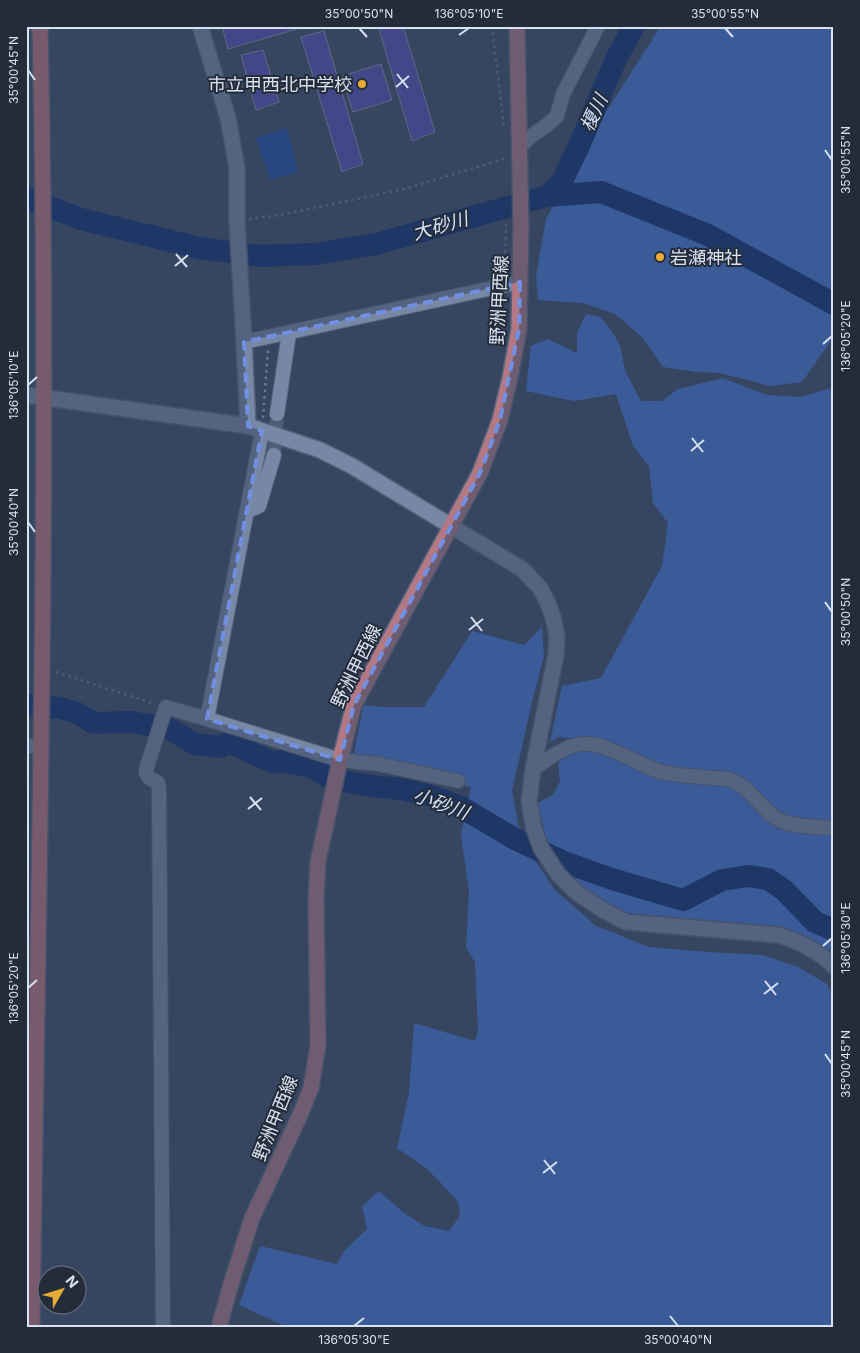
<svg xmlns="http://www.w3.org/2000/svg" width="860" height="1353" font-family="Inter,'Noto Sans JP',sans-serif">
  <rect width="100%" height="100%" fill="#364661"/>
  <path fill="#194ca9" d="M287 128 298 172 270 180 256 138Z"/>
  <g fill="#3f77dc">
    <path d="M661 26H834V337L802 382 770 386 720 373 696 372 663 367 642 337 615 314 583 303 538 300 536 276 546 219 602 118Z"/>
    <path d="M586 314 600 317 611 330 620 345 625 371 641 401H662L678 389 723 378 767 395 802 397 834 387V958L807 938 779 928 650 919 617 910 585 892 561 868 546 838 537 803 553 795 560 781 558 763 573 752 593 751 588 740 559 737 550 742 562 686 601 678 662 566 668 523 653 503 649 466 633 446 616 394 574 401 526 391 531 346 548 339 577 353V333Z"/>
    <path d="M542 627 544 656 531 706 512 791 521 839 554 889 596 926 649 947 708 952 763 955 798 967 827 984 834 999V1327H287L239 1305 260 1246 337 1264 345 1250 367 1229 362 1206 379 1191 404 1213 424 1226 449 1231 460 1216 458 1202 442 1184 426 1168 397 1148 409 1093 414 1023 475 1041 478 1031 475 962 466 948 469 892 461 835 471 787 353 757 364 705 381 707H424L472 631 524 645Z"/>
  </g>
  <g fill="none" stroke-linecap="round" stroke-linejoin="round">
    <g stroke="#00266f" stroke-width="22">
      <path d="M547 196 561 183 579 146 616 59 634 26"/>
      <path d="M26 198 81 219 199 248 260 256 315 254 376 244 547 196 601 192 708 235 834 304"/>
      <path d="M26 705 60 708 77 713 93 723 131 722 170 729 195 744 220 747 225 744H232L275 763 281 761 302 765 314 768 331 779 372 786 401 789 428 795 459 806 515 839 564 862 612 879 683 900 722 880 748 876 768 879 784 890 815 922 834 930"/>
    </g>
  </g>
  <g fill="#5049b5" stroke="#9093b4">
    <path d="M222 26H307L228 49Z"/>
    <path d="M378 26H403L435 132 412 141Z"/>
    <path d="M324 31 363 164 342 172 301 37Z"/>
    <path d="M263 50 279 102 256 110 241 55Z"/>
    <path d="M381 64 392 100 353 112 342 76Z"/>
  </g>
  <g fill="none" stroke-linecap="round" stroke-linejoin="round">
    <path stroke="#4e5d77" stroke-width="14" stroke-dasharray="14 7" stroke-linecap="butt" d="M274 455 277 414"/>
    <defs>
      <g id="minor">
        <path d="M519 147 530 137 547 125 557 116 563 94 598 26"/>
        <path d="M244 342 520 282"/>
        <path d="M277 414 289 333"/>
        <path d="M247 511 259 506 274 455"/>
        <path d="M207 719 340 760 378 764 458 781"/>
        <path d="M26 746H41"/>
        <path d="M533 769C545 761 558 751 572 746 600 735 636 766 662 772 678 776 695 776 712 778 718 778 725 778 731 780 750 787 761 809 777 819 791 827 818 827 834 828"/>
        <path d="M163 1327 159 788 158 783C153 779 146 779 146 770L166 707 207 719 262 431"/>
      </g>
      <g id="tertiary">
        <path d="M200 26 228 118 237 168V221L244 342 248 426"/>
        <path d="M26 395 248 426 320 450 352 466 522 569 540 588 547 601 553 617 557 636 556 655 533 769 529 801 534 829 541 848 558 874 576 892 603 910 626 922 778 935C799 941 818 951 834 966"/>
      </g>
      <path id="primary" d="M219 1327 231 1284 252 1218 300 1115 311 1088 318 1045 316 900 318 861 340 760 354 705 480 473 500 420 510 378 519 329 521 227 517 26"/>
      <path id="trunk" d="M32 1327C38 893 50 460 40 26"/>
    </defs>
    <use href="#minor" stroke="#566279" stroke-width="16"/>
    <use href="#tertiary" stroke="#566279" stroke-width="18"/>
    <use href="#primary" stroke="#566279" stroke-width="18"/>
    <use href="#trunk" stroke="#566279" stroke-width="18"/>
    <g stroke="#6b7990" stroke-width="2.5" stroke-dasharray="2.5 4" stroke-linecap="butt">
      <path d="M492 26 504 127"/>
      <path d="M249 219 280 215 404 189 501 160 506 157"/>
      <path d="M505 272 506 222"/>
      <path d="M263 418 268 349"/>
      <path d="M56 672 155 704"/>
    </g>
    <use href="#minor" stroke="#7788a6" stroke-width="14"/>
    <use href="#tertiary" stroke="#7788a6" stroke-width="15"/>
    <use href="#primary" stroke="#b27985" stroke-width="15"/>
    <use href="#trunk" stroke="#c6747a" stroke-width="15"/>
  </g>
  <path d="M0 0H860V1353H0ZM520 282 519 329 500 420 480 473 354 705 340 760 207 719 262 431 248 426 244 342Z" fill="#364661" fill-opacity=".55" fill-rule="evenodd"/>
  <path fill="none" stroke="#7190e4" stroke-width="4" stroke-dasharray="10 6" stroke-linejoin="round" d="M520 282 519 329 500 420 480 473 354 705 340 760 207 719 262 431 248 426 244 342Z"/>
  <path fill="none" stroke="#d7e1f2" stroke-width="2" d="M359 28 367 37M725 28 733 37M459 35 469 28M28 70 35 80M397 74 408 88M396 87 409 76M825 150 832 160M176 254 187 267M175 266 188 255M823 344 832 336M28 385 37 377M692 438 703 452M691 451 704 440M28 522 35 532M825 602 832 612M471 617 482 631M469 630 483 619M250 797 261 810M248 809 262 798M823 946 832 938M765 981 776 995M28 988 37 980M764 994 778 983M825 1054 832 1064M544 1160 555 1174M543 1173 557 1162M670 1316 678 1326M354 1326 364 1318"/>
  <g fill="#e6ac36" stroke="#252c39" stroke-width="2">
    <circle cx="362" cy="84" r="5"/>
    <circle cx="660" cy="257" r="5"/>
  </g>
  <g text-anchor="middle" dominant-baseline="central" stroke-width="4" stroke-linejoin="round" paint-order="stroke">
    <g font-size="18" fill="#d7e1f2" stroke="#252c39" text-anchor="end">
      <text x="352" y="84">市立甲西北中学校</text>
      <text x="670" y="257" text-anchor="start">岩瀬神社</text>
    </g>
    <g font-size="18" fill="#d7e1f2" stroke="#252c39">
      <text transform="translate(499 300) rotate(-87)">野洲甲西線</text>
      <text transform="translate(356 666) rotate(-64)">野洲甲西線</text>
      <text transform="translate(275 1118) rotate(-68)">野洲甲西線</text>
    </g>
    <g font-size="19" font-style="italic" fill="#d1e0fa" stroke="#252c39">
      <text transform="translate(594 113) rotate(-65)">榎川</text>
      <text transform="translate(440 226) rotate(-16)">大砂川</text>
      <text transform="translate(441 804) rotate(20)">小砂川</text>
    </g>
  </g>
  <rect width="860" height="1353" fill="none" stroke="#252c39" stroke-width="55"/>
  <g transform="translate(62 1290) rotate(51)"><circle r="24" fill="#252c39" stroke="#6c7483"/>
  <path d="M0-4L9 19L0 12L-9 19Z" fill="#e6ac36"/>
  <text y="-8" font-size="14" font-weight="bold" text-anchor="middle" fill="#d7e1f2">N</text>
  </g>
  <rect x="28" y="28" width="804" height="1298" fill="none" stroke="#d7e1f2" stroke-width="2"/>
  <g font-size="12" text-anchor="middle" fill="#d7e1f2">
    <text x="359" y="18">35°00'50"N</text>
    <text x="469" y="18">136°05'10"E</text>
    <text x="725" y="18">35°00'55"N</text>
    <text transform="translate(14 70) rotate(-90)" y="4">35°00'45"N</text>
    <text transform="translate(846 160) rotate(-90)" y="4">35°00'55"N</text>
    <text transform="translate(846 336) rotate(-90)" y="4">136°05'20"E</text>
    <text transform="translate(14 385) rotate(-90)" y="4">136°05'10"E</text>
    <text transform="translate(14 522) rotate(-90)" y="4">35°00'40"N</text>
    <text transform="translate(846 612) rotate(-90)" y="4">35°00'50"N</text>
    <text transform="translate(846 938) rotate(-90)" y="4">136°05'30"E</text>
    <text transform="translate(14 988) rotate(-90)" y="4">136°05'20"E</text>
    <text transform="translate(846 1064) rotate(-90)" y="4">35°00'45"N</text>
    <text x="354" y="1344">136°05'30"E</text>
    <text x="678" y="1344">35°00'40"N</text>
  </g>
</svg>
